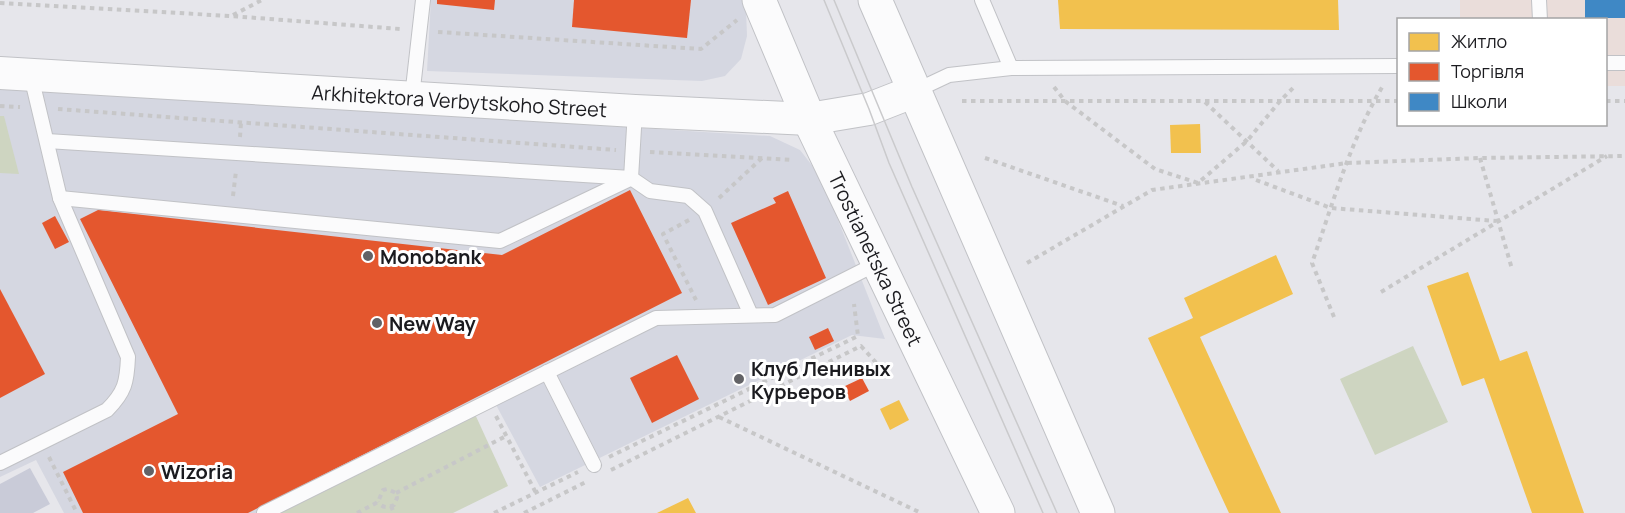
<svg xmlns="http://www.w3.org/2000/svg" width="1625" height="513" font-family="Manrope,sans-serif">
  <rect width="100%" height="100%" fill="#e6e6eb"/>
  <g fill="#d5d7e1">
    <path d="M431 0H742L746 9 747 36 741 59 725 76 702 81 427 71Z"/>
    <path d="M0 88 770 136 800 150 821 177 885 339 852 335 540 487 495 403 271 513H64L36 460 0 477Z"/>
  </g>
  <path fill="#eaddda" d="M1460 0H1625V86H1606V20H1460Z"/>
  <g fill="#ced5c1">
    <path d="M0 116H4L19 174 0 173Z"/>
    <path d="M1413 346 1448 422 1375 455 1340 379Z"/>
    <path d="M474 412 508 486 453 513H270Z"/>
  </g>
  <g fill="#f2c14e">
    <path d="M1058 0H1338L1339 30 1060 29Z"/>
    <path d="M1200 124 1201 153H1171L1170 125Z"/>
    <path d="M1276 255 1293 294 1200 337 1281 513H1229L1148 338 1193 318 1184 298Z"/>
    <path d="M1468 272 1500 361 1527 351 1584 513H1532L1484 378 1462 386 1427 286Z"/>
    <path d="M899 400 909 420 890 430 880 409Z"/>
    <path d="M688 498 696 513H657Z"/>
  </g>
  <g fill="#e4572e">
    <path d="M437 0H495L494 10 437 4Z"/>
    <path d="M574 0H691L687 38 572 27Z"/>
    <path d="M630 190 682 293 248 513H83L63 472 178 414 80 219 98 210 502 255Z"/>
    <path d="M788 191 826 278 768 305 731 223 776 203 773 198Z"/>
    <path d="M55 216 69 242 55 249 42 223Z"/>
    <path d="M0 289 45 374 0 398Z"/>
    <path d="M828 328 834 341 815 350 809 337Z"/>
    <path d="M677 355 699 399 652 423 630 378Z"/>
    <path d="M862 378 869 391 850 401 843 387Z"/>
  </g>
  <rect fill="#3f88c5" x="1585" y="0" width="40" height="18"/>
  <path fill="#c9cbd8" d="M30 468 50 504 33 513H0V484Z"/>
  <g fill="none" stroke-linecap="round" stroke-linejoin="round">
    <defs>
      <g id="service">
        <path d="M982 0 1011 68"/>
        <path d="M1539 0 1540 20"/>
        <path d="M1606 63H1625"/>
        <path d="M915 91 949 75 1011 68 1398 66"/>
        <path d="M412 97 423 0"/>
        <path d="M47 141 631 178 650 191 688 196 705 211 751 315"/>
        <path d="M631 178 635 111"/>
        <path d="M60 198 500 241 630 179"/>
        <path d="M547 372 594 465"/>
        <path d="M0 463 107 410C125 392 127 382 128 357L60 198 31 76"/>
        <path d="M264 513 656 318 775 315 878 263"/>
      </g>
      <g id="tertiary">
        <path id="s1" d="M0 73 635 111 809 119 869 109 915 91"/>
      </g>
      <g id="secondary">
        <path id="s2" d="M759 0 809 119 998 513"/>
        <path d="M875 0 1098 513"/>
      </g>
    </defs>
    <use href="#service" stroke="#c1c2c6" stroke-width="16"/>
    <use href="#tertiary" stroke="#c1c2c6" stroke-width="34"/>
    <use href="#secondary" stroke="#c1c2c6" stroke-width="35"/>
    <g stroke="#c7c7c8" stroke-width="4" stroke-dasharray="4.5 4.5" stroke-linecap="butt">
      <path d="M0 3 231 16 400 29"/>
      <path d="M233 15 262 0"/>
      <path d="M438 32 701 49 737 20"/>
      <path d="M1054 87 1065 101 1155 169 1198 183 1247 141 1280 101 1295 86"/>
      <path d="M962 101H1398"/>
      <path d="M1606 101H1625"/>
      <path d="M1205 102 1278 171"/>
      <path d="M0 106 20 107"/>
      <path d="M58 109 616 150"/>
      <path d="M240 137 241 122"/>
      <path d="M650 152 793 160"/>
      <path d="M985 158 1123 206"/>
      <path d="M1480 158 1512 269"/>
      <path d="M1256 180 1331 208 1496 221"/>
      <path d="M233 196 236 171"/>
      <path d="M719 198 762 158"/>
      <path d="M689 220 663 234 696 300"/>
      <path d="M1027 263 1152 190 1347 163 1480 158 1625 156"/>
      <path d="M1381 292 1607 156"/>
      <path d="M1334 317 1312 263C1333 203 1351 138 1384 84"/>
      <path d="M496 416 536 493"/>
      <path d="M719 417 921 513"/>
      <path d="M49 457 77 513"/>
      <path d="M609 457 858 336 854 304"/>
      <path d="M611 470 861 346 889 377"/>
      <path d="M396 493 506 436"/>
      <path d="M391 506 394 513"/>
      <path d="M357 513 378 502 383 490 387 489 396 493 397 498 394 505C388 508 382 508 378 502"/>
      <path d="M494 513 578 472"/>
      <path d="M524 513 586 482"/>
    </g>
    <use href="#service" stroke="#fbfbfc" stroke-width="14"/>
    <use href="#tertiary" stroke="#fbfbfc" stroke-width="32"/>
    <use href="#secondary" stroke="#fbfbfc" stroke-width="33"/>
    <g stroke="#cacacc" stroke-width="1.5">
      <path d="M824 0 869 109 889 163 1043 513"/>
      <path d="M834 0 912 187 1057 513"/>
    </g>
  </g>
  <g fill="#626266" stroke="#fff" stroke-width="2">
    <circle cx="368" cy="256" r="6"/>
    <circle cx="377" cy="323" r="6"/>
    <circle cx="739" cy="379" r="6"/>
    <circle cx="149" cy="471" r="6"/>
  </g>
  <g text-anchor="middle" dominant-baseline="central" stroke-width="6" stroke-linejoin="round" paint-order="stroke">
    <g font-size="20" fill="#1b1b1f" stroke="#fff">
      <text stroke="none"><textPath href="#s1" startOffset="460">Arkhitektora Verbytskoho Street</textPath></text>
      <text stroke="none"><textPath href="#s2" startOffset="284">Trostianetska Street</textPath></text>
    </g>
    <g font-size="20" font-weight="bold" fill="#1b1b1f" stroke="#fff" text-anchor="start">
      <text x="380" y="256">Monobank</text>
      <text x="389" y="323">New Way</text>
      <text x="751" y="368">Клуб Ленивых<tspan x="751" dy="23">Курьеров</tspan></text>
      <text x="161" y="471">Wizoria</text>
    </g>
  </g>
  <rect x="1397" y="18" width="210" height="108" fill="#ffffff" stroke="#a4a4a5" stroke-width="1.5"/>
  <rect x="1409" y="33" width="30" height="18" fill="#f2c14e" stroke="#a4a4a5" stroke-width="1.5"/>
  <text x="1451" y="48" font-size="18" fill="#1b1b1f">Житло</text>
  <rect x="1409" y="63" width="30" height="18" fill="#e4572e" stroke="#a4a4a5" stroke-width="1.5"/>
  <text x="1451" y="78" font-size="18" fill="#1b1b1f">Торгівля</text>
  <rect x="1409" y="93" width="30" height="18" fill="#3f88c5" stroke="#a4a4a5" stroke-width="1.5"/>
  <text x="1451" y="108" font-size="18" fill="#1b1b1f">Школи</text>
</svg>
